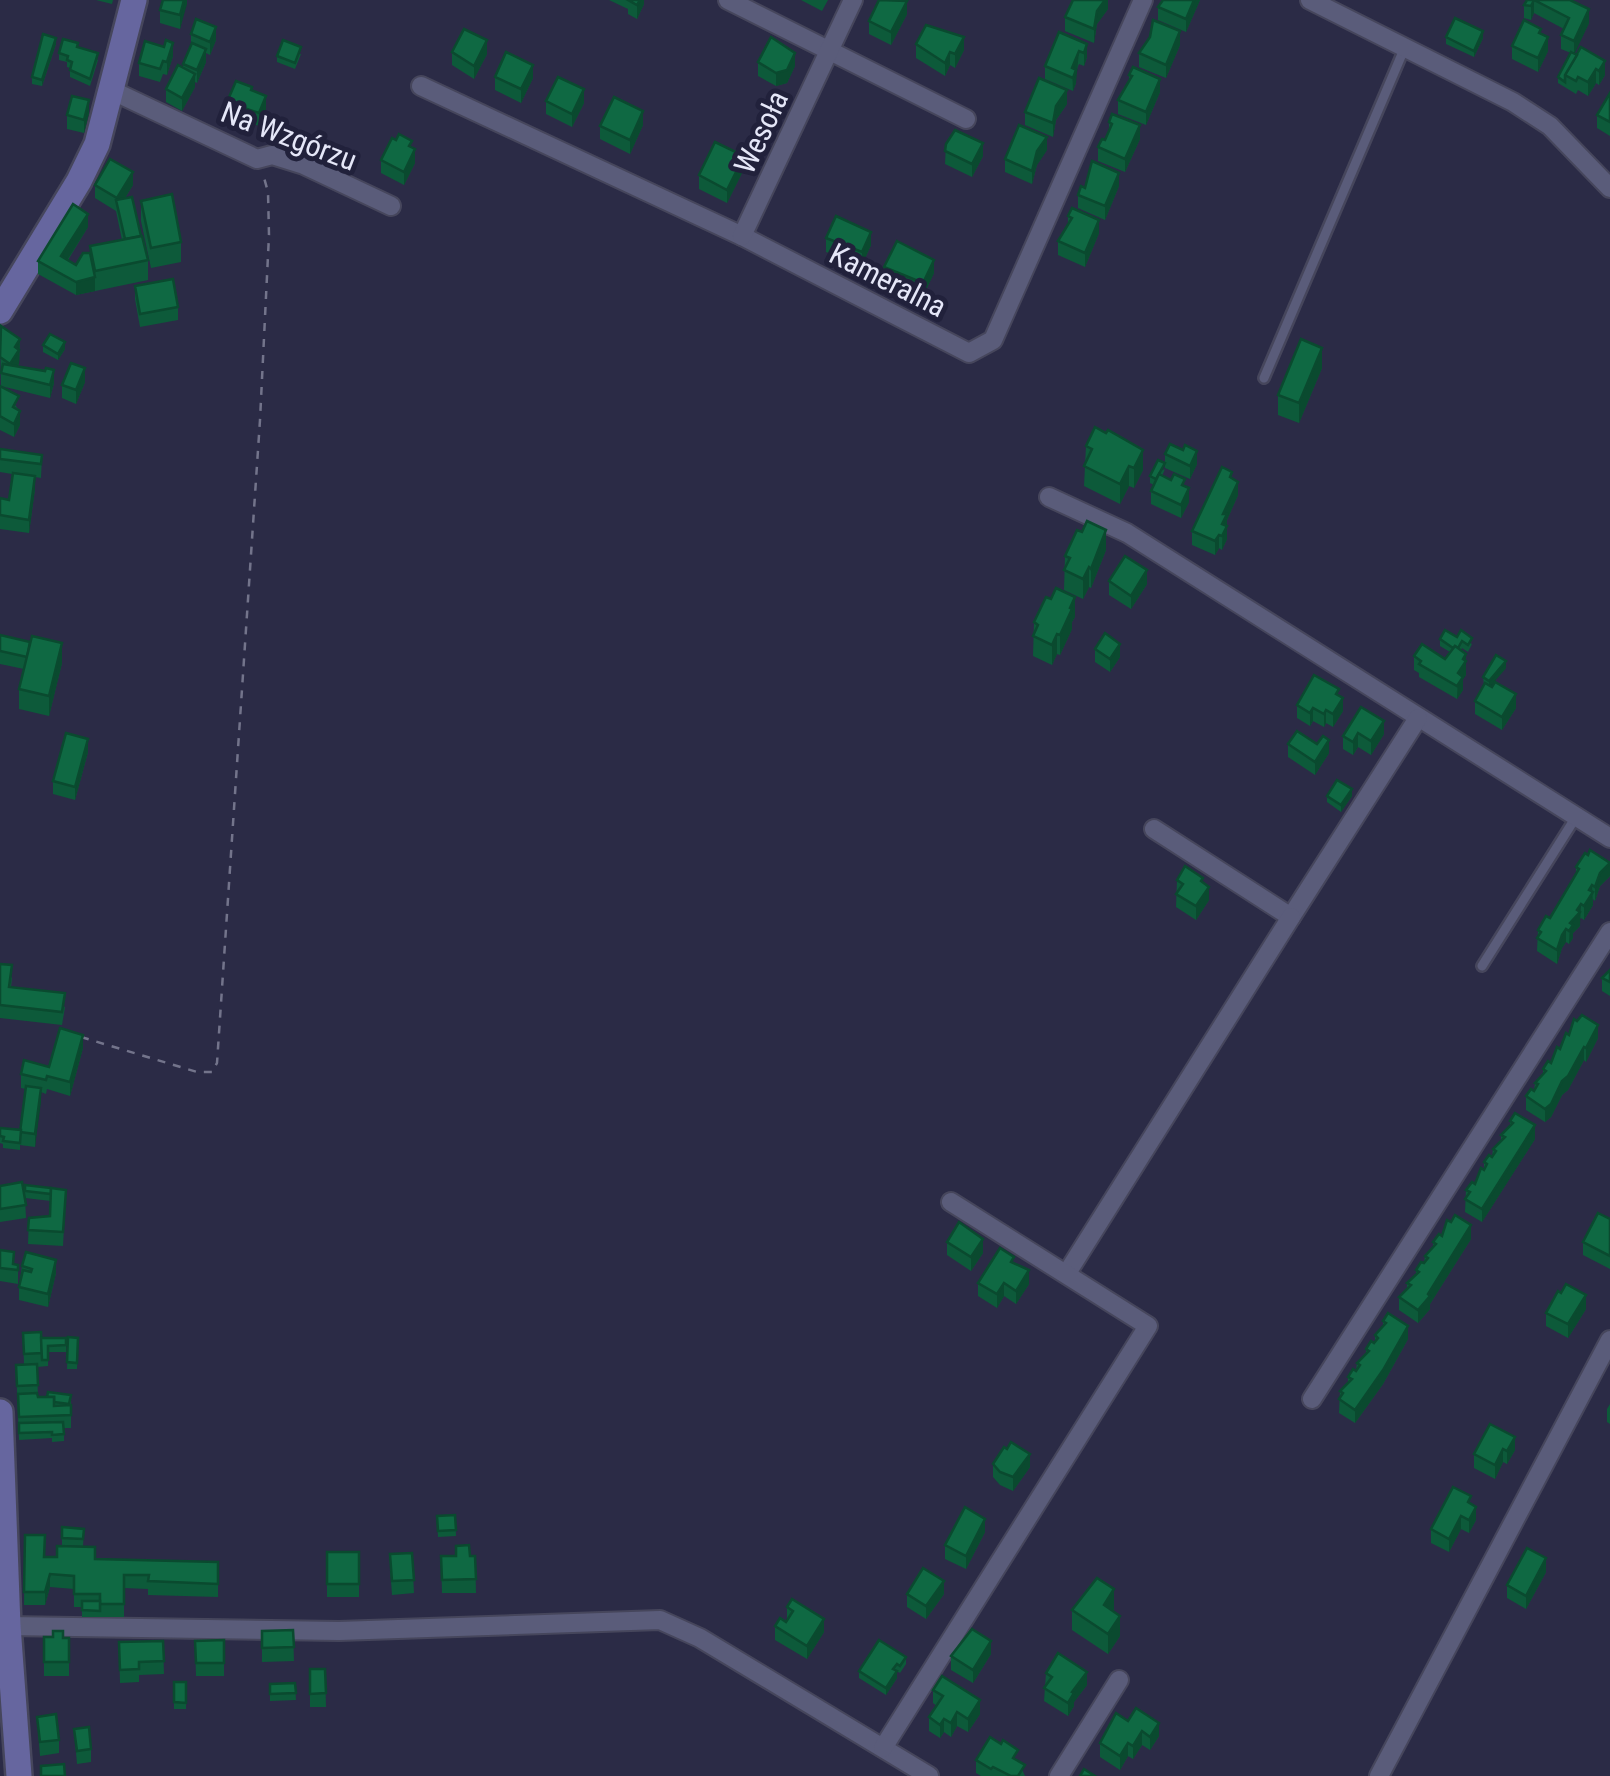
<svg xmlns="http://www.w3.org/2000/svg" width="1610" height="1776" font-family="'Roboto Condensed',sans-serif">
  <rect width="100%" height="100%" fill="#2b2b46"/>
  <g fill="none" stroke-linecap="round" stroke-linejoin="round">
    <defs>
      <g id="lane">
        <path d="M1264 378 1405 47"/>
        <path d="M1482 966 1576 817"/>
      </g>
      <g id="street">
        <path d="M728 0 966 119"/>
        <path d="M1310 0 1513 102 1550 126 1610 188"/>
        <path d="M421 86 742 236 969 353 993 340 1143 0"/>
        <path d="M113 91 257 159 272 155 304 165 391 206"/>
        <path d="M742 236 853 0"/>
        <path d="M1049 497 1127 533 1610 838"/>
        <path d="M1154 829 1291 917 1418 718"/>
        <path d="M1067 1273 1291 917"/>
        <path d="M1312 1399 1610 932"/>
        <path d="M8 1626 339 1631 660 1620 700 1638 929 1776"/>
        <path d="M883 1748 1148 1326 951 1202"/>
        <path d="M1059 1776 1119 1680"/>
        <path d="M1379 1776 1610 1340"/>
      </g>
      <g id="secondary">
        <path d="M0 311 79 181 97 144 134 0"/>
        <path d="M0 1412 8 1626 19 1776"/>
      </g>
    </defs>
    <use href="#lane" stroke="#46465c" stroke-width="14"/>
    <use href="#street" stroke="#46465c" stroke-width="22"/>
    <use href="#secondary" stroke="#46465c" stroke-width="30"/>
    <path stroke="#73748b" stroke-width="2.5" stroke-dasharray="8 8" stroke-linecap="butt" d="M81 1037 197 1072H212L217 1063 260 420 269 235 268 192 263 174"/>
    <use href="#lane" stroke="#5a5c7a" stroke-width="9"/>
    <use href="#street" stroke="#5a5c7a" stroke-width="18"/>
    <use href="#secondary" stroke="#66669f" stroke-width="25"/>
  </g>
  <g fill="#0d5a3a">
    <path d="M96 0H113L112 4Z"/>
    <path d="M187 0 180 29 160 23V10Z"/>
    <path d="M609 0H644V4L637 19 628 14V9Z"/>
    <path d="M801 0H828L822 11Z"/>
    <path d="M1108 0V9L1097 24 1094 43 1065 31V17Z"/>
    <path d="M1200 0 1186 32 1158 20V7Z"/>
    <path d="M1527 0H1570L1589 23 1574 54 1605 75 1599 85 1596 83 1588 96 1578 90 1576 94 1558 83V77L1571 53 1561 49V35L1564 29 1534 13 1531 20 1524 18V5Z"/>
    <path d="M907 14 891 45 869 34V21Z"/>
    <path d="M191 34 216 40 210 55 206 53V62L197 83 195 82V87L182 111 166 102V89L183 68V64L191 47Z"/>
    <path d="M1541 34 1548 51 1538 72 1512 59V46Z"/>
    <path d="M1446 37 1483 38 1474 57 1446 44Z"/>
    <path d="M56 44 42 86 32 84V77Z"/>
    <path d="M916 44 964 50 955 68 950 65 945 76 916 58Z"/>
    <path d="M1087 44V57L1084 66 1079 64 1076 71V83L1073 91 1045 79V66Z"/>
    <path d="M1180 45 1166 78 1139 67V53Z"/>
    <path d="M164 47 173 56 167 75 163 74 160 82 139 76V63Z"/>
    <path d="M78 48 98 60 90 86 70 77V68L67 67V62L59 60V53Z"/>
    <path d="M452 52 487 54 474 79 452 65Z"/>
    <path d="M301 54 295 69 277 62V56Z"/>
    <path d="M758 62 795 66 787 83 776 86 758 76Z"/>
    <path d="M1129 75 1160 92 1146 125 1118 114V100L1129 82Z"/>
    <path d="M495 77 533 78 521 103 495 90Z"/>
    <path d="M1610 93V136L1597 128V115Z"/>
    <path d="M546 101 584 103 572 127 546 114Z"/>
    <path d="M227 102 266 110 259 126 227 115Z"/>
    <path d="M1067 104 1056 120 1053 137 1025 125V112Z"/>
    <path d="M89 113 84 133 67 129V115Z"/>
    <path d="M1109 122 1140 139 1125 172 1098 161V147L1105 140 1109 132Z"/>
    <path d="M643 125 630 154 600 139V126Z"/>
    <path d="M946 144 983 156 972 177 945 164Z"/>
    <path d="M1047 150 1037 165 1032 184 1005 172V159Z"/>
    <path d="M381 160 415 163 404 185 381 173Z"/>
    <path d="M744 169 727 203 699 189V175Z"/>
    <path d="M95 185H133L125 198 148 260V280L76 295 38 274V261L88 227 68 260 76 265 90 253V246L122 240 116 211 95 198Z"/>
    <path d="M1119 186 1105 220 1078 208V195Z"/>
    <path d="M141 201 181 242V262L151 268 141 221Z"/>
    <path d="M1068 216 1099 233 1085 267 1058 255V241L1068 224Z"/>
    <path d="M826 238 871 245 862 265 826 252Z"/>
    <path d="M884 267 934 273 923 296 884 281Z"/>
    <path d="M135 286 178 307V320L140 327 135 299Z"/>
    <path d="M0 327 20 339 19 364 17 366 54 383 50 398 1 386Z"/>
    <path d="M43 345 65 349 58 360 43 352Z"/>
    <path d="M1322 368 1299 423 1278 415V395Z"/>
    <path d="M85 382 76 404 62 398V385Z"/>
    <path d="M0 386 19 410 20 425 14 437 0 430Z"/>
    <path d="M1086 446 1143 470 1134 488 1129 486 1120 504 1084 486Z"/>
    <path d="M1165 454 1197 464 1190 479 1165 468Z"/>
    <path d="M42 455 41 478 35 477V489L29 533 0 529V498L9 500 12 474 0 472V459Z"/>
    <path d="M1165 469 1162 476 1185 486 1189 502 1181 518 1151 504V491L1154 485 1150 483V476Z"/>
    <path d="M1232 478 1238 495 1227 520V539L1222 550 1219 548 1215 555 1192 545V531Z"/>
    <path d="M1082 532 1106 550 1091 588 1089 587 1083 599 1064 590 1065 556Z"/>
    <path d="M1109 581 1147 584 1131 609 1109 595Z"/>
    <path d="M1075 617 1072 622V629L1060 655 1057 654 1052 665 1033 656 1034 622Z"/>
    <path d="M1445 630 1472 644 1468 652 1462 648 1461 650 1466 654V675L1463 679V690L1457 699 1419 677V673L1414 670V656L1445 659 1450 652 1440 646V639Z"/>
    <path d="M0 635 62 663 49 716 19 709V689L24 669 0 664Z"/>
    <path d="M1095 649 1120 657 1110 672 1095 662Z"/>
    <path d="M1506 668 1490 686 1516 708 1502 730 1475 714V701L1484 685 1483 677Z"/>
    <path d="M1339 695 1343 711 1333 727 1326 723 1324 727 1313 721 1310 726 1297 718V705Z"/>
    <path d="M1361 707 1384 734 1371 755 1358 747 1353 755 1343 749V736Z"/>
    <path d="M1288 744 1329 753 1315 775 1288 757Z"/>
    <path d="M88 752 75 800 53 794V781Z"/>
    <path d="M1327 796H1352L1341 812 1327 802Z"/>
    <path d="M1610 861V876L1600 886 1595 901 1593 899V905L1584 920 1581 918 1580 919V926L1573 933V938L1569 944 1566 942 1562 948 1557 964 1537 951 1538 930 1550 918 1576 874V867Z"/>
    <path d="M1177 880 1203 883 1209 900 1196 920 1176 907Z"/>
    <path d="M0 964 12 978 11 987 65 1007 62 1025 0 1018Z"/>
    <path d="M1610 970V996L1602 991V978Z"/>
    <path d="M1569 1035 1598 1038 1586 1062 1584 1060 1568 1090 1562 1095 1551 1117 1545 1122 1526 1110V1096L1534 1091 1535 1083 1543 1074V1069L1551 1063Z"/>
    <path d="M83 1048 70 1096 47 1089 46 1094 41 1092 35 1147 20 1145V1150L3 1148V1144L0 1143V1128L20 1130 26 1089 21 1088V1074L49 1067Z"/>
    <path d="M1510 1121 1535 1139 1482 1222 1465 1212 1466 1190 1475 1184 1484 1170V1162L1492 1157 1493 1149 1501 1140V1135L1510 1126Z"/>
    <path d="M25 1185 66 1190 63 1246 28 1244 29 1218 50 1216 51 1201 25 1198 26 1218 0 1222V1186L25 1197Z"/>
    <path d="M1610 1219V1269L1583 1255V1242Z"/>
    <path d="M1442 1236 1471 1239 1430 1304V1309L1418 1323 1399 1310V1297L1407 1288V1283L1416 1275V1270L1424 1263 1425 1256 1433 1247V1242Z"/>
    <path d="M947 1242 983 1253 971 1271 947 1255Z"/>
    <path d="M0 1250 14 1264 18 1265V1284L0 1281Z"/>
    <path d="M1014 1263 1029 1284 1016 1304 1004 1296 997 1308 978 1296V1283Z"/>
    <path d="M22 1266 56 1273 48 1307 19 1300V1287Z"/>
    <path d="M1561 1293 1586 1309 1568 1338 1546 1326V1313Z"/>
    <path d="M1383 1321 1408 1339 1383 1384 1355 1423 1339 1413 1340 1391 1348 1382V1377L1356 1371 1357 1363 1366 1354V1349L1375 1342V1335L1383 1326Z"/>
    <path d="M23 1333 41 1338H66V1352H48V1366L37 1367 38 1397 71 1395V1428H64V1441L52 1442V1438L19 1440 16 1365H24Z"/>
    <path d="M68 1337 78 1338 77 1369H67Z"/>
    <path d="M1610 1404V1424L1607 1422V1409Z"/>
    <path d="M1490 1424 1515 1450 1507 1464 1503 1462 1495 1479 1474 1468V1454Z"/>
    <path d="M993 1464 1030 1467 1013 1491 1000 1485 993 1477Z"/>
    <path d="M1471 1504 1476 1520 1469 1533 1461 1529 1449 1552 1431 1543V1529Z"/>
    <path d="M455 1515 456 1536 438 1537 437 1516Z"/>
    <path d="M62 1527 84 1529 83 1546 62 1545Z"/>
    <path d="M985 1532 966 1569 945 1559V1545Z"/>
    <path d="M25 1535 45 1557 218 1562V1597L148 1595V1589L124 1588V1617H82V1607H74V1589L50 1587 45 1605H24Z"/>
    <rect x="327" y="1552" width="32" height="45"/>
    <path d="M412 1553 414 1593 392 1595 390 1567Z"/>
    <path d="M441 1556H475L476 1593H442Z"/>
    <path d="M1546 1572 1526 1609 1507 1598V1585Z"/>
    <path d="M907 1594H944L926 1619 907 1607Z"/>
    <path d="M787 1607 824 1632 807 1659 775 1640V1626L787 1621Z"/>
    <path d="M1114 1609 1113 1611 1120 1636 1108 1654 1072 1630V1610Z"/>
    <path d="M293 1630 294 1661 262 1662V1631Z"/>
    <path d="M44 1637 69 1638V1676H44Z"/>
    <path d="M224 1640V1676H196L195 1641Z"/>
    <path d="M163 1641 164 1674 139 1675V1682L120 1683 119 1642Z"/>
    <path d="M991 1654 973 1683 951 1670V1656Z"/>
    <path d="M906 1657V1664L900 1673 897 1671V1678L886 1695 859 1678V1671Z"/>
    <path d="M310 1669H325L326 1707H310Z"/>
    <path d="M1046 1673 1087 1685 1074 1702V1706L1068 1716 1044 1701Z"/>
    <rect x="174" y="1682" width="12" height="27"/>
    <path d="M295 1683 296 1700 270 1701V1684Z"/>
    <path d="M933 1690 980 1714 968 1732 957 1726 951 1737 944 1732 940 1738 929 1731V1717L937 1706 933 1703Z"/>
    <path d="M37 1717 59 1740V1753L40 1756Z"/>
    <path d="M1128 1721 1159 1736 1150 1750 1142 1745 1133 1759 1128 1756 1120 1770 1100 1757V1743Z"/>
    <path d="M74 1729 91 1749V1762L77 1764Z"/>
    <path d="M976 1760 1018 1761 1025 1776H981L976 1773Z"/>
  </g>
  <g fill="#0a4a2f">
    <path d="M184 0H187V4L180 29V15Z"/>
    <path d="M640 0H644V4L637 19V5Z"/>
    <path d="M1105 0H1108V9L1097 24 1094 43V29L1097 11Z"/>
    <path d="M1194 0H1200L1186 32V19Z"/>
    <path d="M1534 0V13L1531 20V6Z"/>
    <path d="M907 1V14L891 45V32Z"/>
    <path d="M1589 9V23L1574 55V41Z"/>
    <path d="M216 27V40L210 55V42Z"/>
    <path d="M1180 31V45L1166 78V65Z"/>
    <path d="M1483 31V38L1474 57V51Z"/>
    <path d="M964 37V50L955 68V54Z"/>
    <path d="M1548 37V51L1538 72V58Z"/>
    <path d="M56 38V44L42 86V80Z"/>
    <path d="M487 40V54L474 79V66Z"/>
    <path d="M173 43V56L167 75V62Z"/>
    <path d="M1087 44V57L1084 66V53Z"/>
    <path d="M206 49V62L197 83V70Z"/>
    <path d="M1079 51 1076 83 1073 91 1072 68Z"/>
    <path d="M950 52V65L945 76V63Z"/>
    <path d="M795 53V66L787 83 776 86V73Z"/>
    <path d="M1605 61V75L1599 85V71Z"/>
    <path d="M533 65V78L521 103V89Z"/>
    <path d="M1596 69V83L1588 96V82Z"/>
    <path d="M195 74V87L182 111V98Z"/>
    <path d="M1160 79V92L1146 125V112Z"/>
    <path d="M584 89V103L572 127V114Z"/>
    <path d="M1067 90V104L1056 120 1053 137V123L1056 106Z"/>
    <path d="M266 96V110L259 126V113Z"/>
    <path d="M89 100V113L84 133V120Z"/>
    <path d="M643 111V125L630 154V140Z"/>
    <path d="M1140 125V139L1125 172V159Z"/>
    <path d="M1047 137V150L1037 165 1032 184V171L1037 151Z"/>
    <path d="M983 143V156L972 177V164Z"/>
    <path d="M415 149V163L404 185V172Z"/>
    <path d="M744 156V169L727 203V190Z"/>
    <path d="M133 172V185L118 209 117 198Z"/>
    <path d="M1119 173V186L1105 220V206Z"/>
    <path d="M88 214V227L61 270V256Z"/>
    <path d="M1099 220V233L1085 267V253Z"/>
    <path d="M871 232V245L862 265V252Z"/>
    <path d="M934 260V273L923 296V283Z"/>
    <path d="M95 277V291L76 295V282Z"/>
    <path d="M20 339 19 364 10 377V364L15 347Z"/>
    <path d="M65 342V349L58 360V354Z"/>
    <path d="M1322 348V368L1299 423V403Z"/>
    <path d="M85 368V382L76 404V390Z"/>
    <path d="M54 370V383L50 398V385Z"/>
    <path d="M20 411V425L14 437V424Z"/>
    <path d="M1143 450V470L1134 488V468Z"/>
    <path d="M1197 451V464L1190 479V466Z"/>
    <path d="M1129 466V486L1120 504V484Z"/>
    <path d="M35 476V489L29 533V520Z"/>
    <path d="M1238 482V495L1227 520V539L1222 550 1223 514Z"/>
    <path d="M1189 488V502L1181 518V505Z"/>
    <path d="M1106 530V550L1091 588V569Z"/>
    <path d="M1219 535V548L1215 555V541Z"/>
    <path d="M1089 567V587L1083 599V579Z"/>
    <path d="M1147 570V584L1131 609V596Z"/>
    <path d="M1075 597V617L1072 622V629L1060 655V635Z"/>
    <path d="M1057 634V654L1052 665V645Z"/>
    <path d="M62 643V663L49 716V696Z"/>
    <path d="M1120 644V657L1110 672V659Z"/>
    <path d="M1466 654V675L1463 679V690L1457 699 1458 673Z"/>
    <path d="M1506 661V668L1489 688V681Z"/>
    <path d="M1516 694V708L1502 730V717Z"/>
    <path d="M1343 698V711L1333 727V714Z"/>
    <path d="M1313 708V721L1310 726V713Z"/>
    <path d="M1326 710V723L1324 727V714Z"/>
    <path d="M1384 721V734L1371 755V741Z"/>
    <path d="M1358 733V747L1353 755V742Z"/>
    <path d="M88 739V752L75 800V787Z"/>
    <path d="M1329 740V753L1315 775V762Z"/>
    <path d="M1352 789V796L1341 812V805Z"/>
    <path d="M1610 863V876L1600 886 1595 901V887L1600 873Z"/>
    <path d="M1592 885 1593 905 1584 920V906Z"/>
    <path d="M1209 887V900L1196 920V906Z"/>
    <path d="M1581 904 1580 926 1573 933V938L1569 944 1570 923Z"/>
    <path d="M1566 929V942L1562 948 1557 964V950L1562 935Z"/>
    <path d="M1598 1025V1038L1586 1062V1048Z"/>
    <path d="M83 1035V1048L70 1096V1082Z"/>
    <path d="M1584 1047V1060L1568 1090 1562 1095 1551 1117 1545 1122V1109Z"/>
    <path d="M41 1088V1102L35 1147V1134Z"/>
    <path d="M1535 1125V1139L1482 1222V1209Z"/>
    <path d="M1471 1225V1239L1430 1304V1309L1418 1323V1310Z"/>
    <path d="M983 1239V1253L971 1271V1257Z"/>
    <path d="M56 1260V1273L48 1307V1294Z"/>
    <path d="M1029 1270V1284L1016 1304V1291Z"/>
    <path d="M1004 1283V1296L997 1308V1294Z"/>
    <path d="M1586 1295V1309L1568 1338V1324Z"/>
    <path d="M1408 1326V1339L1383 1384 1355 1423V1410Z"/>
    <path d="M1515 1437V1450L1507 1464V1451Z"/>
    <path d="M1503 1449V1462L1495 1479V1465Z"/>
    <path d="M1030 1454V1467L1013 1491V1477Z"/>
    <path d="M1476 1507V1520L1469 1533V1520Z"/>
    <path d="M1461 1516V1529L1449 1552V1539Z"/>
    <path d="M985 1519V1532L966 1569V1556Z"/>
    <path d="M1546 1558V1572L1526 1609V1596Z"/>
    <path d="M50 1574V1587L45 1605V1592Z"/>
    <path d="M944 1581V1594L926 1619V1606Z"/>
    <path d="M1114 1589V1609L1104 1625V1605Z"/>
    <path d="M1120 1616V1636L1108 1654V1634Z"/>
    <path d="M824 1619V1632L807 1659V1646Z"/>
    <path d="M991 1641V1654L973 1683V1670Z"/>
    <path d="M897 1671V1678L886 1695V1688Z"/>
    <path d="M1087 1672V1685L1074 1702V1706L1068 1716V1703L1072 1692Z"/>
    <path d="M980 1700V1714L968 1732V1719Z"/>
    <path d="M957 1712V1726L951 1737V1723Z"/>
    <path d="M944 1719V1732L940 1738V1725Z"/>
    <path d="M1159 1723V1736L1150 1750V1737Z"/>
    <path d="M1142 1731V1745L1133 1759V1746Z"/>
    <path d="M1128 1743V1756L1120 1770V1756Z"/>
  </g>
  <g fill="#0f6943" stroke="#0a4a2f" stroke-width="2.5">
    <path d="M163 0H184L180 15 160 10Z"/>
    <path d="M628 0H640L637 5Z"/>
    <path d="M879 0 907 1 891 32 869 21Z"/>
    <path d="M1073 0H1105L1097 11 1094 29 1065 17Z"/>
    <path d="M1163 0H1194L1186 19 1158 7Z"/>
    <path d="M1527 0H1570L1589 9 1574 41 1561 35 1569 18 1534 0 1531 6 1524 5Z"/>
    <path d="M1455 18 1483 31 1474 51 1446 37Z"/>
    <path d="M196 19 216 27 210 42 191 34Z"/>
    <path d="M1153 20 1180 31 1166 65 1139 53 1150 37Z"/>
    <path d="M1524 20 1541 29 1539 33 1548 37 1538 58 1512 46Z"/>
    <path d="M926 25 964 37 955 54 950 52 945 63 916 44Z"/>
    <path d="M464 29 487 40 474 66 452 52Z"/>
    <path d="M1059 32 1087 44 1084 53 1079 51 1072 68 1076 70 1073 78 1045 66Z"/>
    <path d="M43 34 56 38 42 80 32 77Z"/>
    <path d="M771 37 795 53 787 70 776 73 758 62Z"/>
    <path d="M63 39 78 43 77 47 98 53 90 79 70 70 72 62 67 60 68 56 59 53Z"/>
    <path d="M166 40 173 43 167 62 163 61 160 69 139 63 145 41 164 47Z"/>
    <path d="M283 40 301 47 295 63 277 56Z"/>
    <path d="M192 43 206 49 197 70 183 64Z"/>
    <path d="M1581 47 1605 61 1599 71 1596 69 1588 82 1578 77 1576 81 1565 75Z"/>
    <path d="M506 52 533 65 521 89 495 77Z"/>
    <path d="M1571 52 1577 55 1565 75V82L1558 77Z"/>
    <path d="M178 65 195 74 182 98 166 89Z"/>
    <path d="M1133 67 1160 79 1146 112 1118 100 1132 76 1129 75Z"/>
    <path d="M558 77 584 89 572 114 546 101Z"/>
    <path d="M1039 78 1067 90 1056 106 1053 123 1025 112Z"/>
    <path d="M236 81 252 87 251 90 266 96 259 113 227 102Z"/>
    <path d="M1610 93V122L1597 115Z"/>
    <path d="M72 96 89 100 84 120 67 115Z"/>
    <path d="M614 97 643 111 630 140 600 126Z"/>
    <path d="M1112 114 1140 125 1125 159 1098 147 1102 139 1105 140 1112 124 1109 122Z"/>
    <path d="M1019 125 1047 137 1037 151 1032 171 1005 159Z"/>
    <path d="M955 130 983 143 972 164 945 151 946 144Z"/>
    <path d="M399 134 412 141 409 146 415 149 404 172 381 160 392 138 396 140Z"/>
    <path d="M715 142 744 156 727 190 699 175Z"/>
    <path d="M110 159 133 172 117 198 95 185Z"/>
    <path d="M1092 161 1119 173 1105 206 1078 195 1081 186 1085 188Z"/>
    <path d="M172 194 181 242 151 248 141 201Z"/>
    <path d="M132 197 141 236 125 239 116 200Z"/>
    <path d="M73 204 88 214 61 256 76 265 83 253H90L95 277 76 282 38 261Z"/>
    <path d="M1072 208 1099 220 1085 253 1058 241 1072 218 1068 216Z"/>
    <path d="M836 216 871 232 862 252 826 238Z"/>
    <path d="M142 236 148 260 95 271 90 246Z"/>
    <path d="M897 241 934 260 923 283 884 267Z"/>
    <path d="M173 279 178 307 140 314 135 286Z"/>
    <path d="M1 326 20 339 15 347 19 350 10 364 0 357Z"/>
    <path d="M50 334 65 342 58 354 43 345Z"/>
    <path d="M1301 339 1322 348 1299 403 1278 395Z"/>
    <path d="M71 363 85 368 76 390 62 385Z"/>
    <path d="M3 364 45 371 46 368 54 370 50 385 1 373Z"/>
    <path d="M0 386 19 396 13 407 20 411 14 424 0 416Z"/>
    <path d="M1095 427 1106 433 1108 430 1143 450 1134 468 1129 466 1120 484 1084 466 1092 449 1086 446Z"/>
    <path d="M1170 444 1183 450 1185 445 1197 451 1190 466 1165 454Z"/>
    <path d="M0 449 42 455 41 464 0 459Z"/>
    <path d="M1158 460 1165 463 1156 479 1150 476Z"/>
    <path d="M1222 467 1232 472 1230 477 1238 482 1223 514H1227L1222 524 1227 526 1222 536 1219 535 1215 541 1192 531Z"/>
    <path d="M13 473 35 476 29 520 0 515V498L9 500Z"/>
    <path d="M1159 474 1171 480 1174 474 1185 479 1182 485 1189 488 1181 505 1151 491Z"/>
    <path d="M1087 521 1106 530 1091 569 1089 567 1083 579 1064 570 1070 558 1065 556 1077 530 1082 532Z"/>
    <path d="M1125 556 1147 570 1131 596 1109 581Z"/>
    <path d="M1056 588 1075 597 1070 608 1072 609 1060 635 1057 634 1052 645 1033 636 1038 625 1034 622 1046 597 1051 599Z"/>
    <path d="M1445 630 1457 637 1461 630 1472 638 1468 645 1462 641 1458 648 1455 646 1453 648 1440 639Z"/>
    <path d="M1105 633 1120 644 1110 659 1095 649Z"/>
    <path d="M0 635 30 642 27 657 0 651Z"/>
    <path d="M32 636 62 643 49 696 19 689Z"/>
    <path d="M1422 644 1445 659 1455 646 1466 654 1463 659 1466 661 1458 673 1463 677 1457 686 1419 664 1421 661 1414 656Z"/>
    <path d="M1496 655 1506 661 1489 681 1483 677Z"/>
    <path d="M1314 675 1339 689 1336 694 1343 698 1333 714 1326 710 1324 714 1313 708 1310 713 1297 705Z"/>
    <path d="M1495 682 1516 694 1502 717 1475 701 1485 683 1492 687Z"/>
    <path d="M1361 707 1384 721 1371 741 1358 733 1353 742 1343 736Z"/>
    <path d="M1297 731 1317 744 1323 736 1329 740 1315 762 1288 744Z"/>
    <path d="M66 733 88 739 75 787 53 781Z"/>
    <path d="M1337 780 1352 789 1341 805 1327 796Z"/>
    <path d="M1590 850 1610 863 1600 873 1595 887 1592 885 1589 890 1593 892 1584 906 1581 904 1577 910 1580 912 1570 923 1573 925 1569 931 1566 929 1562 935 1557 950 1537 938 1541 932 1538 930 1546 916 1550 918 1579 869 1576 867 1585 853 1588 855Z"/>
    <path d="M1185 866 1203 878 1201 881 1209 887 1196 906 1176 894 1183 884 1177 880Z"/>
    <path d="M0 964 12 965 9 987 65 993 62 1012 0 1005Z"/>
    <path d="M1610 970V982L1602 978Z"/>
    <path d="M1582 1015 1598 1025 1586 1048 1584 1047 1568 1076 1562 1081 1551 1104 1545 1109 1526 1096 1531 1089 1534 1091 1538 1084 1535 1083 1546 1071 1543 1069 1548 1061 1551 1063 1557 1047 1560 1049 1566 1033 1569 1035 1574 1019 1577 1021Z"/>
    <path d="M60 1028 83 1035 70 1082 47 1076 46 1080 21 1074 24 1060 49 1067Z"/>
    <path d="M26 1086 41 1088 35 1134 20 1132Z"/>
    <path d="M1515 1113 1535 1125 1482 1209 1465 1199 1470 1192 1466 1190 1472 1182 1475 1184 1481 1168 1484 1170 1487 1164 1484 1162 1489 1155 1492 1157 1496 1151 1493 1149 1505 1137 1501 1135 1513 1123 1510 1121Z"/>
    <path d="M0 1128 21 1130 20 1143 3 1141 4 1137 0 1136Z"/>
    <path d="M22 1182 26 1205 0 1209V1186Z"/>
    <path d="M25 1185 51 1188V1194L25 1191Z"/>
    <path d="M51 1188 66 1190 63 1232 28 1230 29 1218 50 1216Z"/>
    <path d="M1598 1213 1610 1219V1256L1583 1242Z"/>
    <path d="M1455 1215 1471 1225 1428 1294 1430 1296 1418 1310 1399 1297 1411 1285 1407 1283 1419 1272 1416 1270 1421 1262 1424 1263 1428 1258 1425 1256 1436 1244 1433 1242 1439 1234 1442 1236 1447 1220 1451 1222Z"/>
    <path d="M959 1222 983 1239 971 1257 947 1242Z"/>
    <path d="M1000 1248 1014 1257 1011 1262 1029 1270 1016 1291 1004 1283 997 1294 978 1283Z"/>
    <path d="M0 1250 14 1252 13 1264 18 1265V1270L0 1268Z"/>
    <path d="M26 1252 56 1260 48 1294 19 1287 23 1270 31 1272 32 1269 22 1266Z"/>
    <path d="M1566 1284 1586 1295 1568 1324 1546 1313 1558 1291 1561 1293Z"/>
    <path d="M1388 1313 1408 1326 1383 1370 1355 1410 1339 1399 1343 1393 1340 1391 1352 1379 1348 1377 1353 1369 1356 1371 1360 1365 1357 1363 1369 1351 1366 1349 1371 1341 1374 1343 1378 1338 1375 1335 1386 1323 1383 1321Z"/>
    <path d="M41 1332 42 1353 24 1354 23 1333Z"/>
    <path d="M68 1337 78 1338 77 1363 67 1362Z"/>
    <path d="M41 1338H66V1345L48 1346V1360H42Z"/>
    <path d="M37 1364 38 1385 17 1386 16 1365Z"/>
    <path d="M48 1392 71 1395 69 1404 54 1402V1397H47Z"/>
    <path d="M37 1393 38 1397H54V1406L71 1405V1415L19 1417 18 1394Z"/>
    <path d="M63 1422 64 1434 52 1435V1432L19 1433V1423Z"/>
    <path d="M1490 1424 1515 1437 1507 1451 1503 1449 1495 1465 1474 1454Z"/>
    <path d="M1011 1442 1030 1454 1013 1477 1000 1472 993 1464 1004 1447 1007 1449Z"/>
    <path d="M1453 1487 1471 1496 1468 1502 1476 1507 1469 1520 1461 1516 1449 1539 1431 1529Z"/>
    <path d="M965 1507 985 1519 966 1556 945 1545Z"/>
    <path d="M455 1515 456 1530 438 1531 437 1516Z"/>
    <path d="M62 1527 84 1529 83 1539 62 1538Z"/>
    <path d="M25 1535H45L44 1557H57V1546L95 1547V1559L218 1562V1584L148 1581 149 1575H124V1604H100V1594H74V1576L50 1574 45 1592H24Z"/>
    <path d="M469 1545 470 1556H475L476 1579 442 1580 441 1556H456V1546Z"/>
    <path d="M1527 1548 1546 1558 1526 1596 1507 1585Z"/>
    <rect x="327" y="1552" width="32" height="32"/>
    <path d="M412 1553 414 1580 392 1581 390 1554Z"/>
    <path d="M923 1568 944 1581 926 1606 907 1594Z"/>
    <path d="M1097 1578 1114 1589 1104 1605 1120 1616 1108 1634 1072 1610Z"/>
    <path d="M792 1599 824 1619 807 1646 775 1626 780 1618 786 1622 793 1611 787 1607Z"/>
    <path d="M82 1601H100V1611L82 1610Z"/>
    <path d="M972 1629 991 1641 973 1670 951 1656Z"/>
    <path d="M293 1630 294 1647 262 1648V1631Z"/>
    <path d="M53 1631H63V1638H69V1662H44V1637H53Z"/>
    <path d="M224 1640V1663H196L195 1641Z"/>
    <path d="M879 1640 906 1657 900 1666 897 1664 893 1669 897 1671 886 1688 859 1671Z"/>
    <path d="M163 1641 164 1661 139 1662V1669L120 1670 119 1642Z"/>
    <path d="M1058 1653 1087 1672 1072 1692 1074 1693 1068 1703 1044 1688 1052 1677 1046 1673Z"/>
    <path d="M310 1669H325L326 1693 310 1694Z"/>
    <path d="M942 1676 980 1700 968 1719 957 1712 951 1723 944 1719 940 1725 929 1717 943 1696 933 1690Z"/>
    <path d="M174 1682H186V1703L174 1702Z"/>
    <path d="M295 1683 296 1693 270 1694V1684Z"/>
    <path d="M1136 1708 1159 1723 1150 1737 1142 1731 1133 1746 1128 1743 1120 1756 1100 1743 1116 1713 1128 1721Z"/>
    <path d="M56 1714 59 1740 40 1742 37 1717Z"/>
    <path d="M89 1727 91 1749 77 1751 74 1729Z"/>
    <path d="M990 1737 1001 1744 1003 1740 1018 1750 1013 1758 1025 1765 1018 1776H1011L993 1767 991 1769 976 1760Z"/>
    <path d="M64 1764 65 1776H41V1766Z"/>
    <path d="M1084 1769 1095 1776H1080Z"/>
  </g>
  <g text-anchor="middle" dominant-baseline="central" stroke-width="10" stroke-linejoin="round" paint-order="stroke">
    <g font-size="30" fill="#e5e7f8" stroke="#21213b">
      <text transform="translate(761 132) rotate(-65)">Wesoła</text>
      <text transform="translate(289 136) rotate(21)">Na Wzgórzu</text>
      <text transform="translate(888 280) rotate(27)">Kameralna</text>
    </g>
  </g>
</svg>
